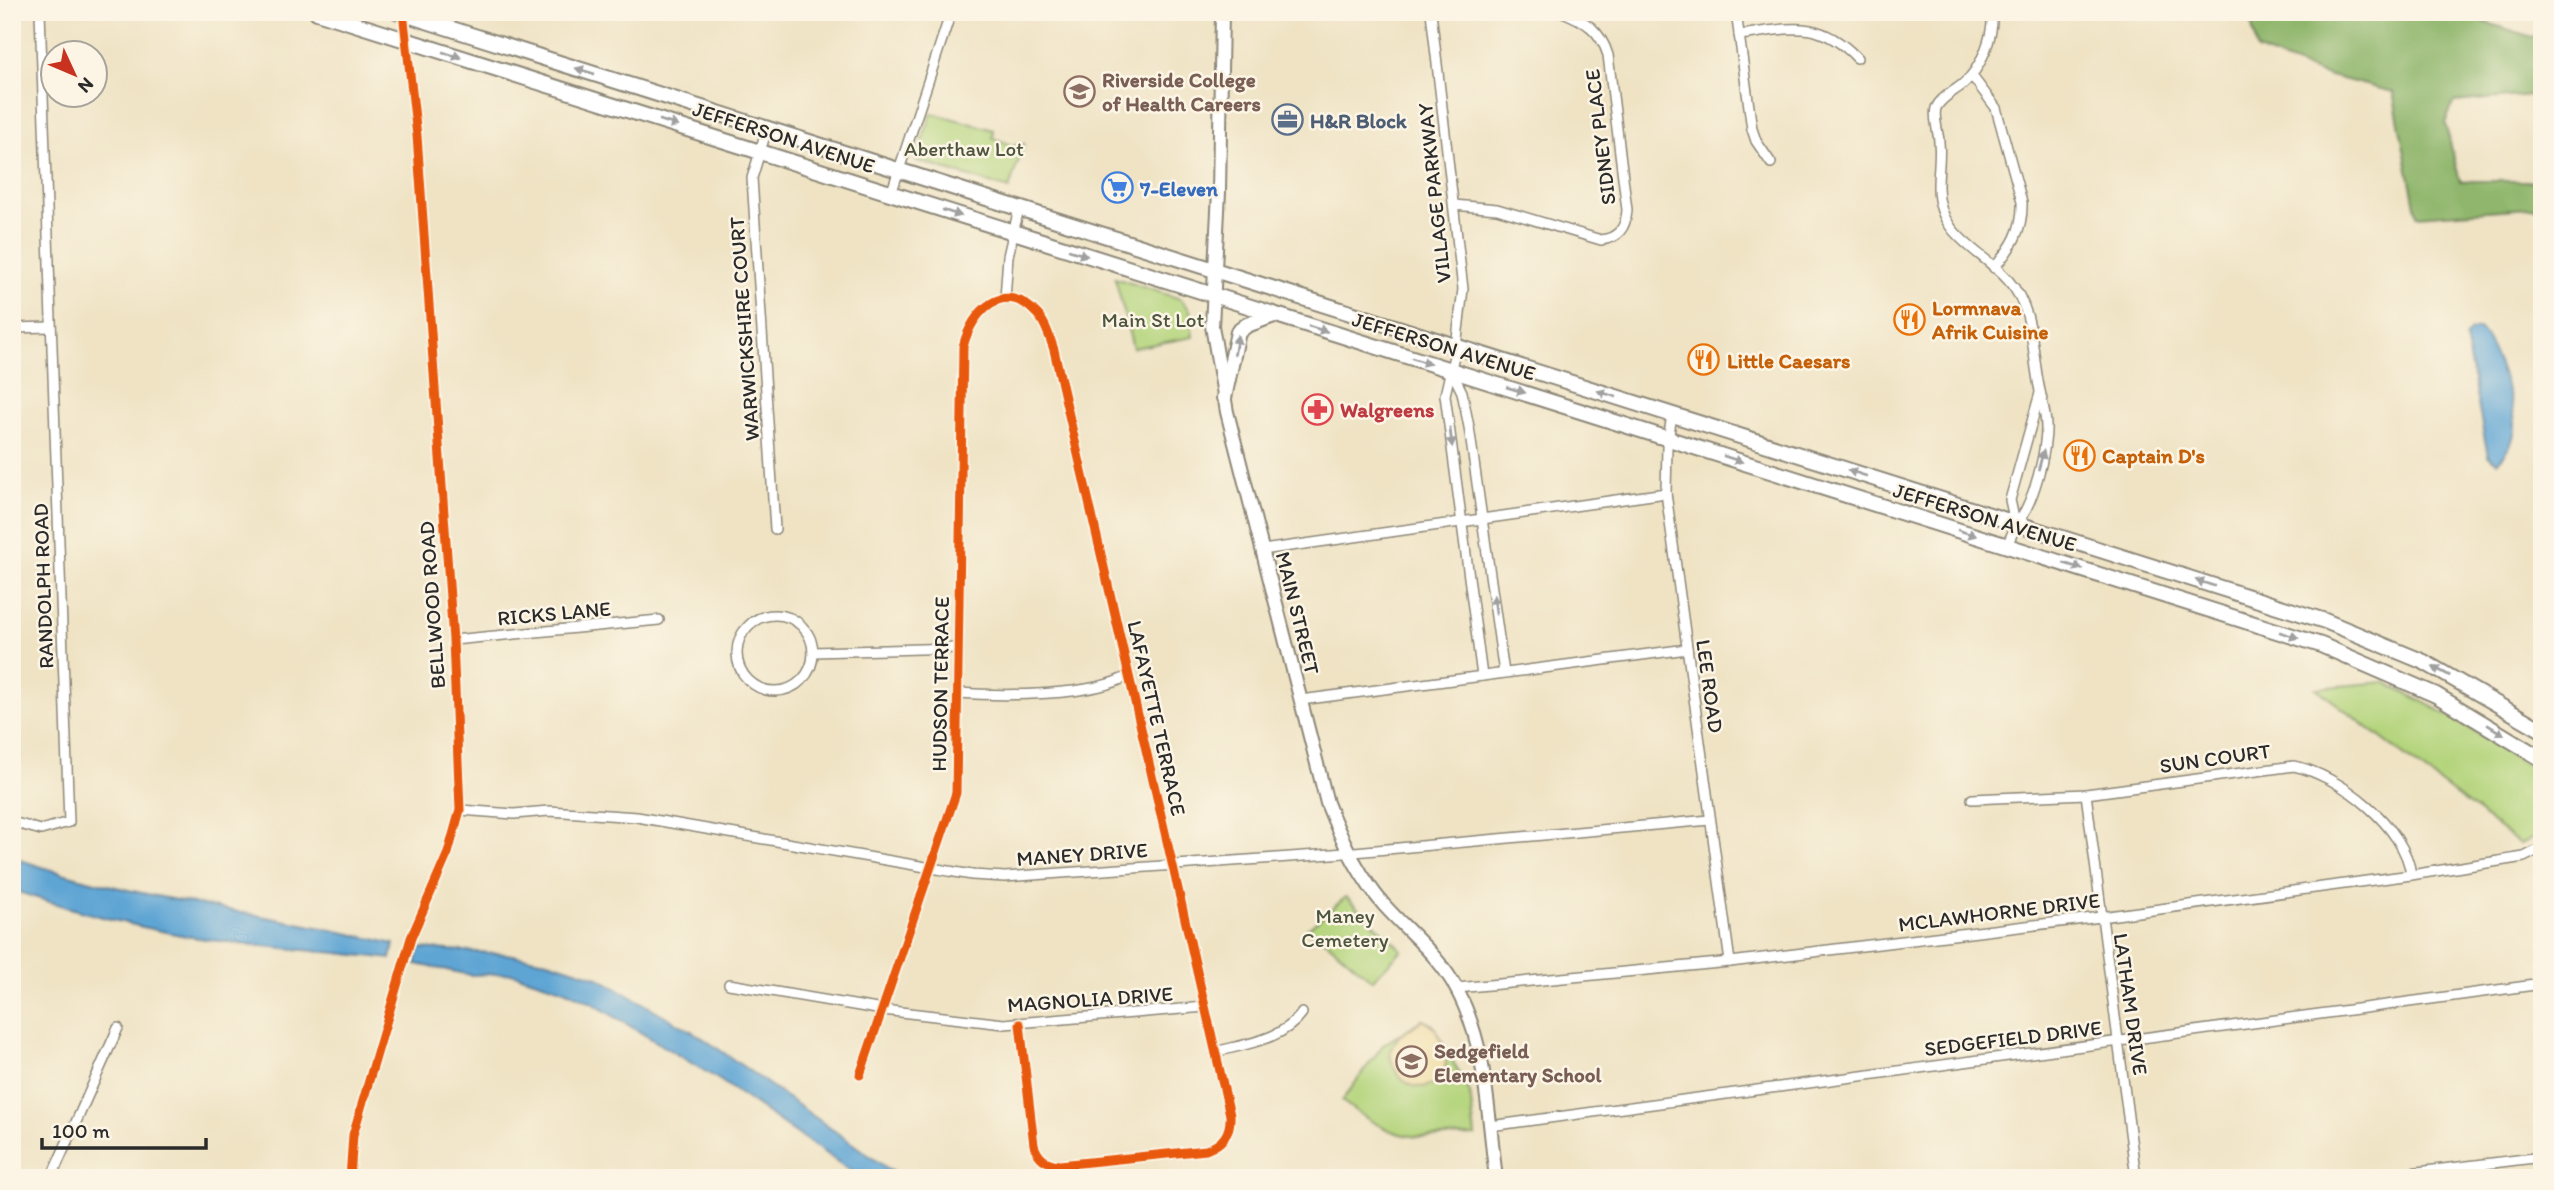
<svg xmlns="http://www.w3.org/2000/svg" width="2554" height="1190" font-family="Itim,sans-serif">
  <rect width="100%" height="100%" fill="#fcf5e5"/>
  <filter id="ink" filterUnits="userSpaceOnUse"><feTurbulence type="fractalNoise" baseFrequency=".0143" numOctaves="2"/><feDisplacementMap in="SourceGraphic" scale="14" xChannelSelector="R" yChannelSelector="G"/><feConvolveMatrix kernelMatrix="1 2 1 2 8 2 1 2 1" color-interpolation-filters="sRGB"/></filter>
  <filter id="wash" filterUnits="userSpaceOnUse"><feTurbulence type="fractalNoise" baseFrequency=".00686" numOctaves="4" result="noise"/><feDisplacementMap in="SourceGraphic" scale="28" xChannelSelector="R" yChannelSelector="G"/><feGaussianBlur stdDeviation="1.57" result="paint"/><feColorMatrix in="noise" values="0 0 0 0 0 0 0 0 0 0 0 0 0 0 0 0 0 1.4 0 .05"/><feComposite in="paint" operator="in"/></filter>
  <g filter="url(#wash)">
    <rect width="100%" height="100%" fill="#efe3c4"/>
    <g fill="#b4d47c" stroke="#708054" stroke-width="2">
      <path d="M932 113 994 130 993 138 1013 146 1024 144 1009 189 915 160Z"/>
      <path d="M1115 278 1181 299 1190 310 1193 337 1133 348Z"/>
      <path d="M2385 682 2446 714 2542 774V833L2520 844 2316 688Z"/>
      <path d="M1346 897 1402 950 1372 980 1320 936 1315 939 1307 929Z"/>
      <path d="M1422 1020 1433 1025 1470 1093 1475 1136C1409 1138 1397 1143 1342 1101L1383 1045Z"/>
    </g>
    <path fill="#8fb66c" stroke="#5d704c" stroke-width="2" d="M2249 12H2452L2542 40V94L2454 102 2445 123 2460 181H2538L2542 183V207L2417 216 2393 92 2319 73 2257 50Z"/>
    <path fill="#eeda9e" stroke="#8c8264" stroke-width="2" d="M1422 1020C1434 1025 1438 1031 1443 1043 1461 1092 1397 1106 1390 1053L1398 1037Z"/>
    <g fill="#5ea5d4" stroke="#446880" stroke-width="2">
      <path d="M2479 329C2494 343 2516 408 2515 429 2513 443 2508 453 2497 462L2488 456 2465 338 2471 331Z"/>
      <path d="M12 857C136 901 267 912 394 944L391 959C327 950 263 949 199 938 135 928 73 910 12 890Z"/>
      <path d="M419 948 506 954 548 961 597 977 700 1036 901 1178H861L721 1081 590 1002 562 989 512 973 471 975 416 964Z"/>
    </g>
  </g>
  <g filter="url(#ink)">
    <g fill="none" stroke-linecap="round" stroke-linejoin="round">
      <defs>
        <g id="minor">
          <path d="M1431 12 1463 289 1456 347 1445 395 1482 676"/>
          <path d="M1736 12 1752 129 1756 141 1771 163"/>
          <path d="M1992 12C1994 36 1981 69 1963 84 1955 91 1941 97 1936 108 1934 115 1936 122 1937 129 1942 149 1938 167 1938 187 1938 236 1980 249 2008 280 2036 311 2031 353 2040 391 2044 410 2048 422 2045 442 2043 462 2035 491 2026 509 2019 523 2013 529 2007 546"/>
          <path d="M1739 35C1789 29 1818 17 1857 58"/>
          <path d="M1972 76 1996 108 2022 202C2023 230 2012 247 1994 268"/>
          <path d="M767 129 752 178 775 529"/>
          <path d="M891 194 951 12"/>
          <path d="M1454 205 1497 209 1601 240C1619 238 1626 227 1627 210L1608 55C1600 30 1587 22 1563 12"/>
          <path d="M1005 299 1008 256 1019 208"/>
          <path d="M12 328 51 327"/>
          <path d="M1451 370 1462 392 1469 427 1504 673"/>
          <path d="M1672 415 1667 447 1666 493 1730 962"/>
          <path d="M2015 523 2010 500 2040 393"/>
          <path d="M1262 550 1666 493"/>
          <circle cx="775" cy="653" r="38"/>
          <path d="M453 640 659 620"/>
          <path d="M813 652 957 648"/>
          <path d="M957 693C999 696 1095 697 1129 675"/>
          <path d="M1301 700 1687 649"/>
          <path d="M2086 794 2136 1178"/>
          <path d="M1972 799 2086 794 2294 766C2339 775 2406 827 2411 875"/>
          <path d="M460 810 514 814 549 811 637 817 972 875 1005 877 1332 854 1710 820"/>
          <path d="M12 822 41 830 69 822 40 12"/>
          <path d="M729 984 883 1010 1004 1024 1205 1007"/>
          <path d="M1457 988 1730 962 2101 917 2411 875 2524 857 2542 848"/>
          <path d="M1215 1052C1245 1044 1283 1040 1302 1013"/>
          <path d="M860 1075 956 793 963 347C972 311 1004 277 1038 315 1046 324 1050 338 1054 350L1230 1115C1231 1133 1223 1144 1206 1150L1060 1165C1046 1164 1038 1158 1034 1145L1020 1024"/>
          <path d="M1490 1126 2542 984"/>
          <path d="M51 1178 118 1028"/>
          <path d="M350 1178 353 1135 411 938 448 853 460 810 453 640 417 136 403 12"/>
          <path d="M2368 1178 2542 1157"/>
        </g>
        <path id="secondary" d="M1222 12 1219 192 1212 326 1227 412 1327 803C1341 839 1358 875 1384 905 1409 933 1440 956 1457 990 1487 1046 1488 1116 1496 1178"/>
        <g id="primary">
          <path d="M317 12 2321 645 2436 695 2542 759"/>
          <path d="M398 12 2325 621 2424 662 2542 730"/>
          <path d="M1224 398 1238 332 1247 325 1274 315"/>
        </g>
      </defs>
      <use href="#minor" stroke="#8d8778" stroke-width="12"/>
      <use href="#secondary" stroke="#8d8778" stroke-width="16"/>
      <use href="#primary" stroke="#8d8778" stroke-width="18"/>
      <use href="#minor" stroke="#fff" stroke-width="9"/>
      <use href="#secondary" stroke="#fff" stroke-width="12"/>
      <use href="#primary" stroke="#fff" stroke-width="14"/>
      <path stroke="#2b2b2b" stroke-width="3.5" stroke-dasharray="10 5" stroke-linecap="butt" d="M2517 12 2542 20"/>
      <defs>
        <g id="cycleway">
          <path d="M860 1075 956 793 963 347C972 311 1004 277 1038 315 1046 324 1050 338 1054 350L1230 1115C1231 1133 1223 1144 1206 1150L1060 1165C1046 1164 1038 1158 1034 1145L1020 1024"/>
          <path d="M350 1178 353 1135 411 938 448 853 460 810 453 640 417 136 403 12"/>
        </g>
      </defs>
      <use href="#cycleway" stroke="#fcf5e5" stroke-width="13"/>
      <use href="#cycleway" stroke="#e8590c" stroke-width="9"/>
    </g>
    <defs><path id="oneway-solid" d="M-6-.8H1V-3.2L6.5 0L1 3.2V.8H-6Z" transform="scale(1.75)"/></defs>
    <g fill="#a0a0a0">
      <use href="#oneway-solid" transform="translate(452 55) rotate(18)"/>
      <use href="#oneway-solid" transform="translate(585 71) rotate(-163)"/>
      <use href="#oneway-solid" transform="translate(669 123) rotate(18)"/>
      <use href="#oneway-solid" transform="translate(952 213) rotate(18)"/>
      <use href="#oneway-solid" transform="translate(1078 253) rotate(18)"/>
      <use href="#oneway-solid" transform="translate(1318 329) rotate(17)"/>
      <use href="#oneway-solid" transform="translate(1236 345) rotate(-81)"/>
      <use href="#oneway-solid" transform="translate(1421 361) rotate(18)"/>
      <use href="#oneway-solid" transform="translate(1516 390) rotate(17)"/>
      <use href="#oneway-solid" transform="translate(1607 394) rotate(-162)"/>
      <use href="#oneway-solid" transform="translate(1451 437) rotate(83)"/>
      <use href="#oneway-solid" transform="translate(1733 459) rotate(18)"/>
      <use href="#oneway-solid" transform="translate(2041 460) rotate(-75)"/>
      <use href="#oneway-solid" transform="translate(1857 473) rotate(-162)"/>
      <use href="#oneway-solid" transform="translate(1967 533) rotate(18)"/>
      <use href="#oneway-solid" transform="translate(2073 566) rotate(17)"/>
      <use href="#oneway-solid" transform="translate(2205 583) rotate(-162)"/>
      <use href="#oneway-solid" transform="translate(1495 605) rotate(-97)"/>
      <use href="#oneway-solid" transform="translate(2289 635) rotate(18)"/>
      <use href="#oneway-solid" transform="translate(2441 671) rotate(-152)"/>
      <use href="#oneway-solid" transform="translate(2496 730) rotate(32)"/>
    </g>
  </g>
  <defs>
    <symbol id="university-ring" viewBox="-11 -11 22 22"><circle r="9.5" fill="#fcf5e5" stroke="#8d6e63" stroke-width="1.5"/><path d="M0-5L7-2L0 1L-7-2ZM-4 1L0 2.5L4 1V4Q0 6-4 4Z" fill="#8d6e63"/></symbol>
    <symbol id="office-ring" viewBox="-11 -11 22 22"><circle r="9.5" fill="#fcf5e5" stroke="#5c6f8a" stroke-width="1.5"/><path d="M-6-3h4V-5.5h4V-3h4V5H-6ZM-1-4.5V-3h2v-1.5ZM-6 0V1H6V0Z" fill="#5c6f8a"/></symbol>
    <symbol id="supermarket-ring" viewBox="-11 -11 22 22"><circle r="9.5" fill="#fcf5e5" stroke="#3f7fe0" stroke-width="1.5"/><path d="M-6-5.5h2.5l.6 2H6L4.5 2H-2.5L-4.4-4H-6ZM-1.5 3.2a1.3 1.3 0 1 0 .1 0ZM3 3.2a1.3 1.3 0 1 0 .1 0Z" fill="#3f7fe0"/></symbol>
    <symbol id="restaurant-ring" viewBox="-11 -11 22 22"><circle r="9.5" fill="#fcf5e5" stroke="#e8710a" stroke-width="1.5"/><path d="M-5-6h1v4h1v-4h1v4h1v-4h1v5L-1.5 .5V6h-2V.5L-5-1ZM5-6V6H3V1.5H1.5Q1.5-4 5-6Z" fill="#e8710a"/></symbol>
    <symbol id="pharmacy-ring" viewBox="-11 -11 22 22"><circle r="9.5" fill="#fcf5e5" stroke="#e0444e" stroke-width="1.5"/><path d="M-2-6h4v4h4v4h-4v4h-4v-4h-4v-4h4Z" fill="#e0444e"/></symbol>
    <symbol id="school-ring" viewBox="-11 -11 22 22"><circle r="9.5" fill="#fcf5e5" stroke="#8d6e63" stroke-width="1.5"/><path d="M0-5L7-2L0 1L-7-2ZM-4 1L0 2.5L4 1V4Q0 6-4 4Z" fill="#8d6e63"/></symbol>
  </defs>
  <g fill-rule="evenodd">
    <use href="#university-ring" x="1062" y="74" width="35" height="35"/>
    <use href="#office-ring" x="1270" y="102" width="35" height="35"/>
    <use href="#supermarket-ring" x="1100" y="170" width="35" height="35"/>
    <use href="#restaurant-ring" x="1892" y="302" width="35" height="35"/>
    <use href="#restaurant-ring" x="1686" y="342" width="35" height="35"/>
    <use href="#pharmacy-ring" x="1300" y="392" width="35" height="35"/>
    <use href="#restaurant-ring" x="2062" y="438" width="35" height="35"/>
    <use href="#school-ring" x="1394" y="1044" width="35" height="35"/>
  </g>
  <g text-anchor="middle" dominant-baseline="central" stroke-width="5" stroke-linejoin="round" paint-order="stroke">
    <g font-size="21" font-weight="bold" fill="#785e54" stroke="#fcf5e5" text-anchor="start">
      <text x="1102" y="79">Riverside College<tspan x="1102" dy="24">of Health Careers</tspan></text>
      <text x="1434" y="1050">Sedgefield<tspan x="1434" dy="24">Elementary School</tspan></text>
    </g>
    <g font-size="21" font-weight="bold" fill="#4e5e75" stroke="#fcf5e5" text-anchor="start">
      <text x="1310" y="120">H&amp;R Block</text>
    </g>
    <g font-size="21" fill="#2b2b2b" stroke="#fcf5e5">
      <text transform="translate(784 137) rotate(18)">JEFFERSON AVENUE</text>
      <text transform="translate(1600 137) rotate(-97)">SIDNEY PLACE</text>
      <text transform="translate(1434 193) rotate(-96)">VILLAGE PARKWAY</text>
      <text transform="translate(744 329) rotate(-94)">WARWICKSHIRE COURT</text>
      <text transform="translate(1444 346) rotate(17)">JEFFERSON AVENUE</text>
      <text transform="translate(1985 517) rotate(17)">JEFFERSON AVENUE</text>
      <text transform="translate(43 586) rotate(-92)">RANDOLPH ROAD</text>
      <text transform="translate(432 605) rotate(-94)">BELLWOOD ROAD</text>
      <text transform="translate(554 613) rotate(-5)">RICKS LANE</text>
      <text transform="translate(1298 613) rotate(76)">MAIN STREET</text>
      <text transform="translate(940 684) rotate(-89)">HUDSON TERRACE</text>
      <text transform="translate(1710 686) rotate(82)">LEE ROAD</text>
      <text transform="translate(1157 718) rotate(77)">LAFAYETTE TERRACE</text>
      <text transform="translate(2215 758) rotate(-8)">SUN COURT</text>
      <text transform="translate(1082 854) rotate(-4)">MANEY DRIVE</text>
      <text transform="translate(1999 912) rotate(-7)">MCLAWHORNE DRIVE</text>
      <text transform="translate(1090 999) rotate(-4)">MAGNOLIA DRIVE</text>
      <text transform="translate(2131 1004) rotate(82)">LATHAM DRIVE</text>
      <text transform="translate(2013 1038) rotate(-7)">SEDGEFIELD DRIVE</text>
    </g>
    <g font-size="21" fill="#4d553f" stroke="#fcf5e5">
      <text x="964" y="148">Aberthaw Lot</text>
      <text x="1153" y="319">Main St Lot</text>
      <text x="1345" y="915">Maney<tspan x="1345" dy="24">Cemetery</tspan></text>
    </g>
    <g font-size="21" font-weight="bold" fill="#366cbe" stroke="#fcf5e5" text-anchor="start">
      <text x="1140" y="188">7-Eleven</text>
    </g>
    <g font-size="21" font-weight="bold" fill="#c56008" stroke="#fcf5e5" text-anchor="start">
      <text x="1932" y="307">Lormnava<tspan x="1932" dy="24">Afrik Cuisine</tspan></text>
      <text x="1727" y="360">Little Caesars</text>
      <text x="2102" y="455">Captain D's</text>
    </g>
    <g font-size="21" font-weight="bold" fill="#be3a42" stroke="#fcf5e5" text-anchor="start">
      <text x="1340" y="409">Walgreens</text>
    </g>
  </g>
  <rect width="2554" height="1190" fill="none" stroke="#fcf5e5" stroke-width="42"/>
  <g transform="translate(74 74) rotate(134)"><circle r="33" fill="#fcf5e5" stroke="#a8a49b" stroke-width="2"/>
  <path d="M0-5L12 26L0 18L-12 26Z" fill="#c8321e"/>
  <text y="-10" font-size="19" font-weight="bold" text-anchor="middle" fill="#2b2b2b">N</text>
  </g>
  <path d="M42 1138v10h164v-10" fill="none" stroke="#2b2b2b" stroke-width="3.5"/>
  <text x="52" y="1138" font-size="21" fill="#2b2b2b" stroke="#fcf5e5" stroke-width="5" paint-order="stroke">100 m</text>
</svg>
